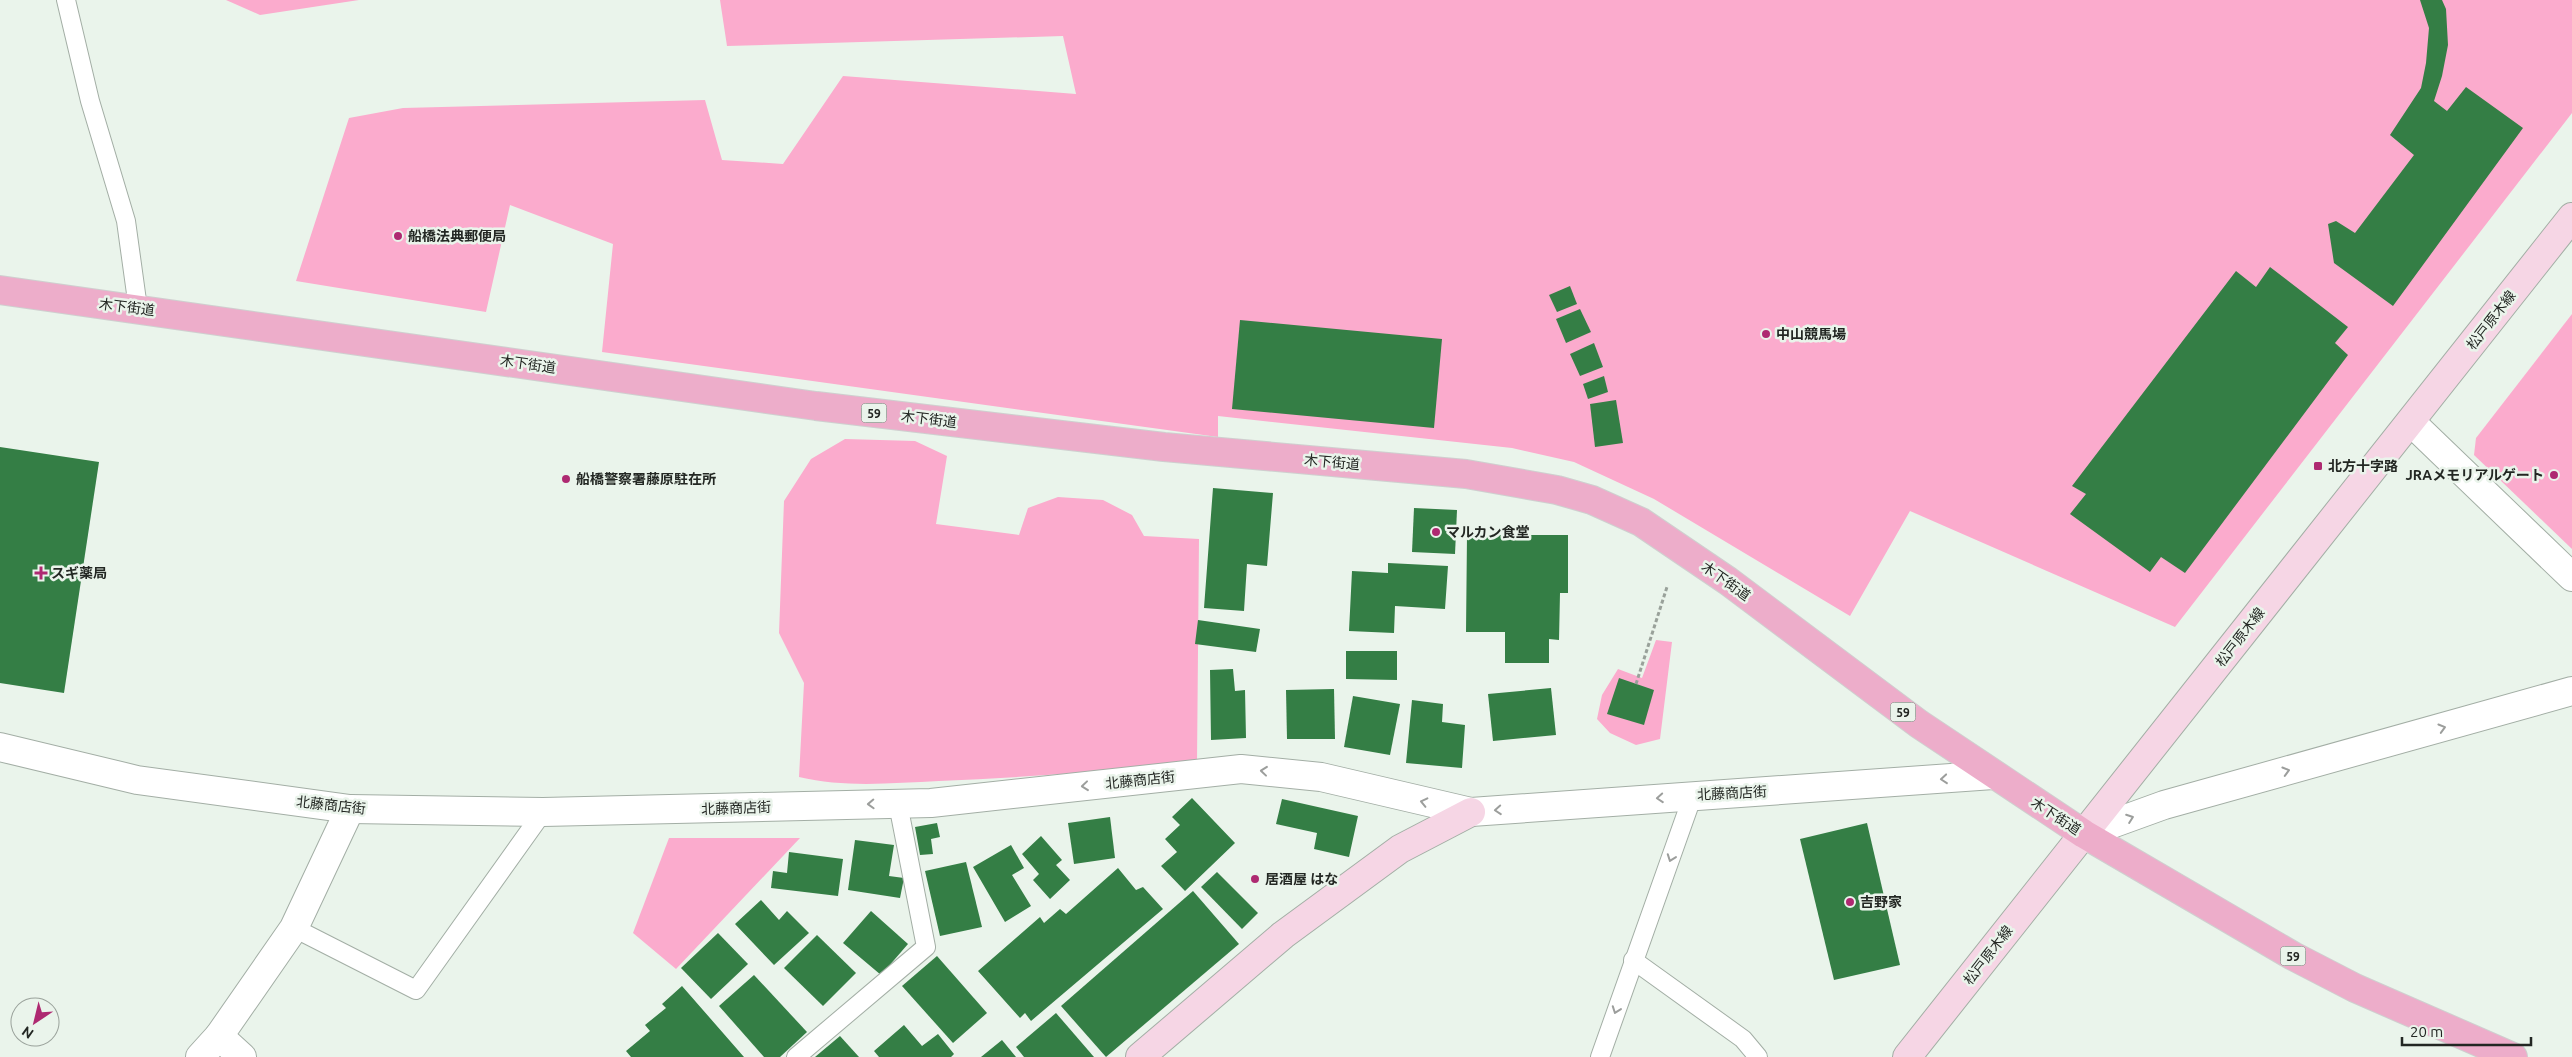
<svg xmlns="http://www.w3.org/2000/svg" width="2572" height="1057" font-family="Ubuntu,'Noto Sans JP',sans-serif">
  <rect width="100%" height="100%" fill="#eaf4eb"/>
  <g fill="#fbabcd">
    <path d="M226 0H359L260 15Z"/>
    <path d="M720 0H2572V113L2175 627 1910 511 1850 616 1654 499 1574 462 1512 448 1218 416V437L602 352 613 244 510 205 486 312 296 281 349 118 403 108 705 100 722 160 783 164 843 76 1076 94 1063 36 727 46Z"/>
    <path d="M2572 314V549L2474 455 2476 438Z"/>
    <path d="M845 439 915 441 947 456 936 524 1019 535 1028 508 1058 497 1103 500 1132 515 1144 536 1199 539 1197 762C1111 770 1025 778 939 781 892 783 845 788 799 777L804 683 779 633 784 501 811 459Z"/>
    <path d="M1656 640 1672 642 1660 739 1636 745 1610 733 1597 719 1602 695 1618 669 1642 678Z"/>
    <path d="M669 838H800L676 969 633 933Z"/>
  </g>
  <g fill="#347e45">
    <path d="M2420 0H2442L2446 9 2448 45 2442 76 2434 101 2447 111 2466 87 2523 128 2393 306 2334 263 2328 224 2336 221 2355 233 2414 155 2390 135 2421 88 2426 63 2429 28Z"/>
    <path d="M2270 267 2348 327 2335 343 2348 355 2185 573 2161 557 2150 572 2070 514 2086 494 2072 486 2236 271 2256 287Z"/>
    <path d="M1570 286 1577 304 1557 312 1549 295Z"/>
    <path d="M1580 309 1591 332 1566 343 1556 319Z"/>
    <path d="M1240 320 1442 339 1434 428 1232 409Z"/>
    <path d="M1594 343 1603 367 1580 376 1570 354Z"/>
    <path d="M1604 376 1608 392 1588 399 1583 384Z"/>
    <path d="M1616 400 1623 443 1595 447 1590 404Z"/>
    <path d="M0 447 99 462 64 693 0 683Z"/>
    <path d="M1213 488 1273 493 1267 566 1247 564 1244 611 1204 608Z"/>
    <path d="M1414 508 1457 510 1455 554 1412 552Z"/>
    <path d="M1467 535H1568V593H1560L1559 640 1549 639V663H1505V632H1466Z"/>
    <path d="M1388 563 1448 566 1445 609 1395 606 1394 633 1349 631 1352 571 1388 573Z"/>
    <path d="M1198 620 1260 629 1256 652 1195 644Z"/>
    <path d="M1346 651H1397V680L1346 679Z"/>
    <path d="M1233 669 1235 691 1245 690 1246 738 1211 740 1210 670Z"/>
    <path d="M1619 678 1654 690 1644 725 1607 714Z"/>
    <path d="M1551 688 1556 735 1493 741 1488 694Z"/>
    <path d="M1334 689 1335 739H1287L1286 690Z"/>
    <path d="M1353 696 1400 704 1390 755 1344 747Z"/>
    <path d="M1412 700 1443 704 1442 722 1465 725 1462 768 1406 763Z"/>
    <path d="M1192 798 1235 843 1185 891 1161 866 1177 852 1165 839 1180 825 1172 817Z"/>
    <path d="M1282 799 1358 816 1349 857 1314 849 1317 833 1276 824Z"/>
    <path d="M1110 817 1115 858 1074 864 1068 823Z"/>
    <path d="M937 823 940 837 931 839 933 854 920 855 915 827Z"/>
    <path d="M1867 823 1900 965 1834 980 1800 839Z"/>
    <path d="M1041 836 1062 860 1056 865 1070 880 1050 899 1033 880 1039 874 1022 854Z"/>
    <path d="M855 840 894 845 889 876 904 878 900 898 848 890Z"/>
    <path d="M1011 845 1024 868 1012 875 1031 906 1005 922 973 867Z"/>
    <path d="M789 852 843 859 838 896 771 888 773 871 787 873Z"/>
    <path d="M966 862 982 927 940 936 925 871Z"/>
    <path d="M1118 868 1136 890 1143 887 1163 909 1031 1021 1025 1013 1020 1018 978 971 1040 917 1044 923 1060 909 1066 914Z"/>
    <path d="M1217 872 1258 913 1242 929 1201 887Z"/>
    <path d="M1193 891 1239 944 1106 1057 1061 1006Z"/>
    <path d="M761 900 779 920 787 911 809 933 774 965 735 924Z"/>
    <path d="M871 911 908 944 881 975 843 943Z"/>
    <path d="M718 933 748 964 711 999 681 968Z"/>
    <path d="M817 935 856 973 823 1006 784 968Z"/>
    <path d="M937 956 987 1013 953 1043 902 986Z"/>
    <path d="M754 975 807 1032 780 1057H764L719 1006Z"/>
    <path d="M682 986 744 1057H631L626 1051 650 1031 645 1025 666 1008 662 1004Z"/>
    <path d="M1056 1013 1094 1057H1024L1016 1047Z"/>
    <path d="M904 1025 922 1046 938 1034 954 1054 951 1057H879L874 1051Z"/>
    <path d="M840 1036 859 1057H815Z"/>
    <path d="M1002 1040 1016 1057H981Z"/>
  </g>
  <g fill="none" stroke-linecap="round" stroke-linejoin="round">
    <defs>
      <g id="lane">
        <path d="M66 0 90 101 126 221 138 308"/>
        <path d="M294 928 416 990 543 812"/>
        <path d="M1633 960 1743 1039 1758 1057"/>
        <path d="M796 1057 926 947 898 804"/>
        <path d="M1600 1057 1693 795"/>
      </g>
      <g id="street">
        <path d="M2411 422 2572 577"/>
        <path d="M0 747 137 780 350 809 543 812 931 803 1241 769 1321 777 1471 812 1993 775"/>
        <path d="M2084 834 2164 805 2572 691"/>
        <path d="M200 1057 219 1036"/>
        <path d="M242 1057 219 1036 294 928 350 809"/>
      </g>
      <g id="secondary">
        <path d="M1140 1057 1283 935 1400 849 1471 812"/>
        <path d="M1907 1057 2572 217"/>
      </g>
      <path id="primary" d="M0 290 816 406 1164 447 1466 474 1557 490 1592 500 1641 522 1728 581 1919 724 2084 834 2293 956 2355 988 2513 1057"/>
    </defs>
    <use href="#lane" stroke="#a3aea5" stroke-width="20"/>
    <use href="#street" stroke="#a3aea5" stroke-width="30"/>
    <use href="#secondary" stroke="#a3aea5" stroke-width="30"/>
    <use href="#primary" stroke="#cfcfcf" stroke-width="30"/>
    <path stroke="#99a19a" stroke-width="3" stroke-dasharray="4 2.5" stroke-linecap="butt" d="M1636 684 1667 587"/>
    <use href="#lane" stroke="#fff" stroke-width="18"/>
    <use href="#street" stroke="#fff" stroke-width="28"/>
    <use href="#secondary" stroke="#f6d6e5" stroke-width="28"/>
    <use href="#primary" stroke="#edadca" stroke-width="28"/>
  </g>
  <defs><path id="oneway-chevron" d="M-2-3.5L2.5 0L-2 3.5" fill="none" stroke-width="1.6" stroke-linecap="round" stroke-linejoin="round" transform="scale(1.25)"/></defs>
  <g stroke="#9c9e9c">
    <use href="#oneway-chevron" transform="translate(2442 728) rotate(-16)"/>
    <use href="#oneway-chevron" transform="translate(1264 771) rotate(-174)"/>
    <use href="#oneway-chevron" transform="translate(2286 771) rotate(-16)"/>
    <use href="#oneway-chevron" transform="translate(1944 779) rotate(175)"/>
    <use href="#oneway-chevron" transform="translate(1085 786) rotate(174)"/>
    <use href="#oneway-chevron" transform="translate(1660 798) rotate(176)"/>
    <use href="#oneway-chevron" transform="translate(1424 802) rotate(-167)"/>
    <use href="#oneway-chevron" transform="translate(871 804) rotate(178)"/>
    <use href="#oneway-chevron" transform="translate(1498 810) rotate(176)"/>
    <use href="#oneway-chevron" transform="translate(2130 818) rotate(-20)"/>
    <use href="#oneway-chevron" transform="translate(1671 858) rotate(110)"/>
    <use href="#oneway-chevron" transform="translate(1616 1010) rotate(110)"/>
  </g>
  <g fill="#ae2971" stroke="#eaf4eb" stroke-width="2">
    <circle cx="398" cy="236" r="5"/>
    <circle cx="1766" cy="334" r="5"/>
    <rect x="2313" y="461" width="10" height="10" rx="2.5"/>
    <circle cx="2554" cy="475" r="5"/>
    <circle cx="566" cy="479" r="5"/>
    <circle cx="1436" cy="532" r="5"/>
    <path d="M38.5 565.5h5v5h5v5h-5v5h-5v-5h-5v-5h5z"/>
    <circle cx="1255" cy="879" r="5"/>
    <circle cx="1850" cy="902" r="5"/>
  </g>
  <g text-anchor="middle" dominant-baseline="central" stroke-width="5" stroke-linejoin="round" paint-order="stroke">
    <g fill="#eaf4eb" stroke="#5f645f" stroke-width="1">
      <rect x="861.5" y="403.5" width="25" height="19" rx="4"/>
      <rect x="1890.5" y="702.5" width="25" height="19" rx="4"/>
      <rect x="2280.5" y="946.5" width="25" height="19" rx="4"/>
    </g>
    <g font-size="12" font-weight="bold" fill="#232723">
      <text x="874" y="413">59</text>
      <text x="1903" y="712">59</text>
      <text x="2293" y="956">59</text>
    </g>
    <g font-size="14" font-weight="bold" fill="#232723" stroke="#eaf4eb" text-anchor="start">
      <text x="408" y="236">船橋法典郵便局</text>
      <text x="1776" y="334">中山競馬場</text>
      <text x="2328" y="466">北方十字路</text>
      <text x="2544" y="475" text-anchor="end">JRAメモリアルゲート</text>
      <text x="576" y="479">船橋警察署藤原駐在所</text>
      <text x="1446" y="532">マルカン食堂</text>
      <text x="51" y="573">スギ薬局</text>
      <text x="1265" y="879">居酒屋 はな</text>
      <text x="1860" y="902">吉野家</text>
    </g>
    <g font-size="14" fill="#232723" stroke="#eaf4eb">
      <text transform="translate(127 307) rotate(7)">木下街道</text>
      <text transform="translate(2491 320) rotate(-52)">松戸原木線</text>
      <text transform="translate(528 364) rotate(8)">木下街道</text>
      <text transform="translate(929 419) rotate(7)">木下街道</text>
      <text transform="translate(1332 462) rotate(5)">木下街道</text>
      <text transform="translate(1726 581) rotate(35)">木下街道</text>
      <text transform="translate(2240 637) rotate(-52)">松戸原木線</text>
      <text transform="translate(1140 780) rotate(-6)">北藤商店街</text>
      <text transform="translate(1732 793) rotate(-3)">北藤商店街</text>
      <text transform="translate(331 805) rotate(6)">北藤商店街</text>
      <text transform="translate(736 808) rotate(-2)">北藤商店街</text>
      <text transform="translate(2056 816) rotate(33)">木下街道</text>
      <text transform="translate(1988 955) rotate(-52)">松戸原木線</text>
    </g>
  </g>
  <g transform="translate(35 1022) rotate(215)"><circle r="24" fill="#eaf4eb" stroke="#9aa29b"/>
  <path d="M0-4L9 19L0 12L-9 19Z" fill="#ae2971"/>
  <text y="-8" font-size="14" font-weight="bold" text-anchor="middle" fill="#232723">N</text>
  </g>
  <path d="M2402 1037v8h129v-8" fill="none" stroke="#232723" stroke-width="2.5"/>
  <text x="2410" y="1037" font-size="15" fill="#232723" stroke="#eaf4eb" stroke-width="4" paint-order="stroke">20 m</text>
</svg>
